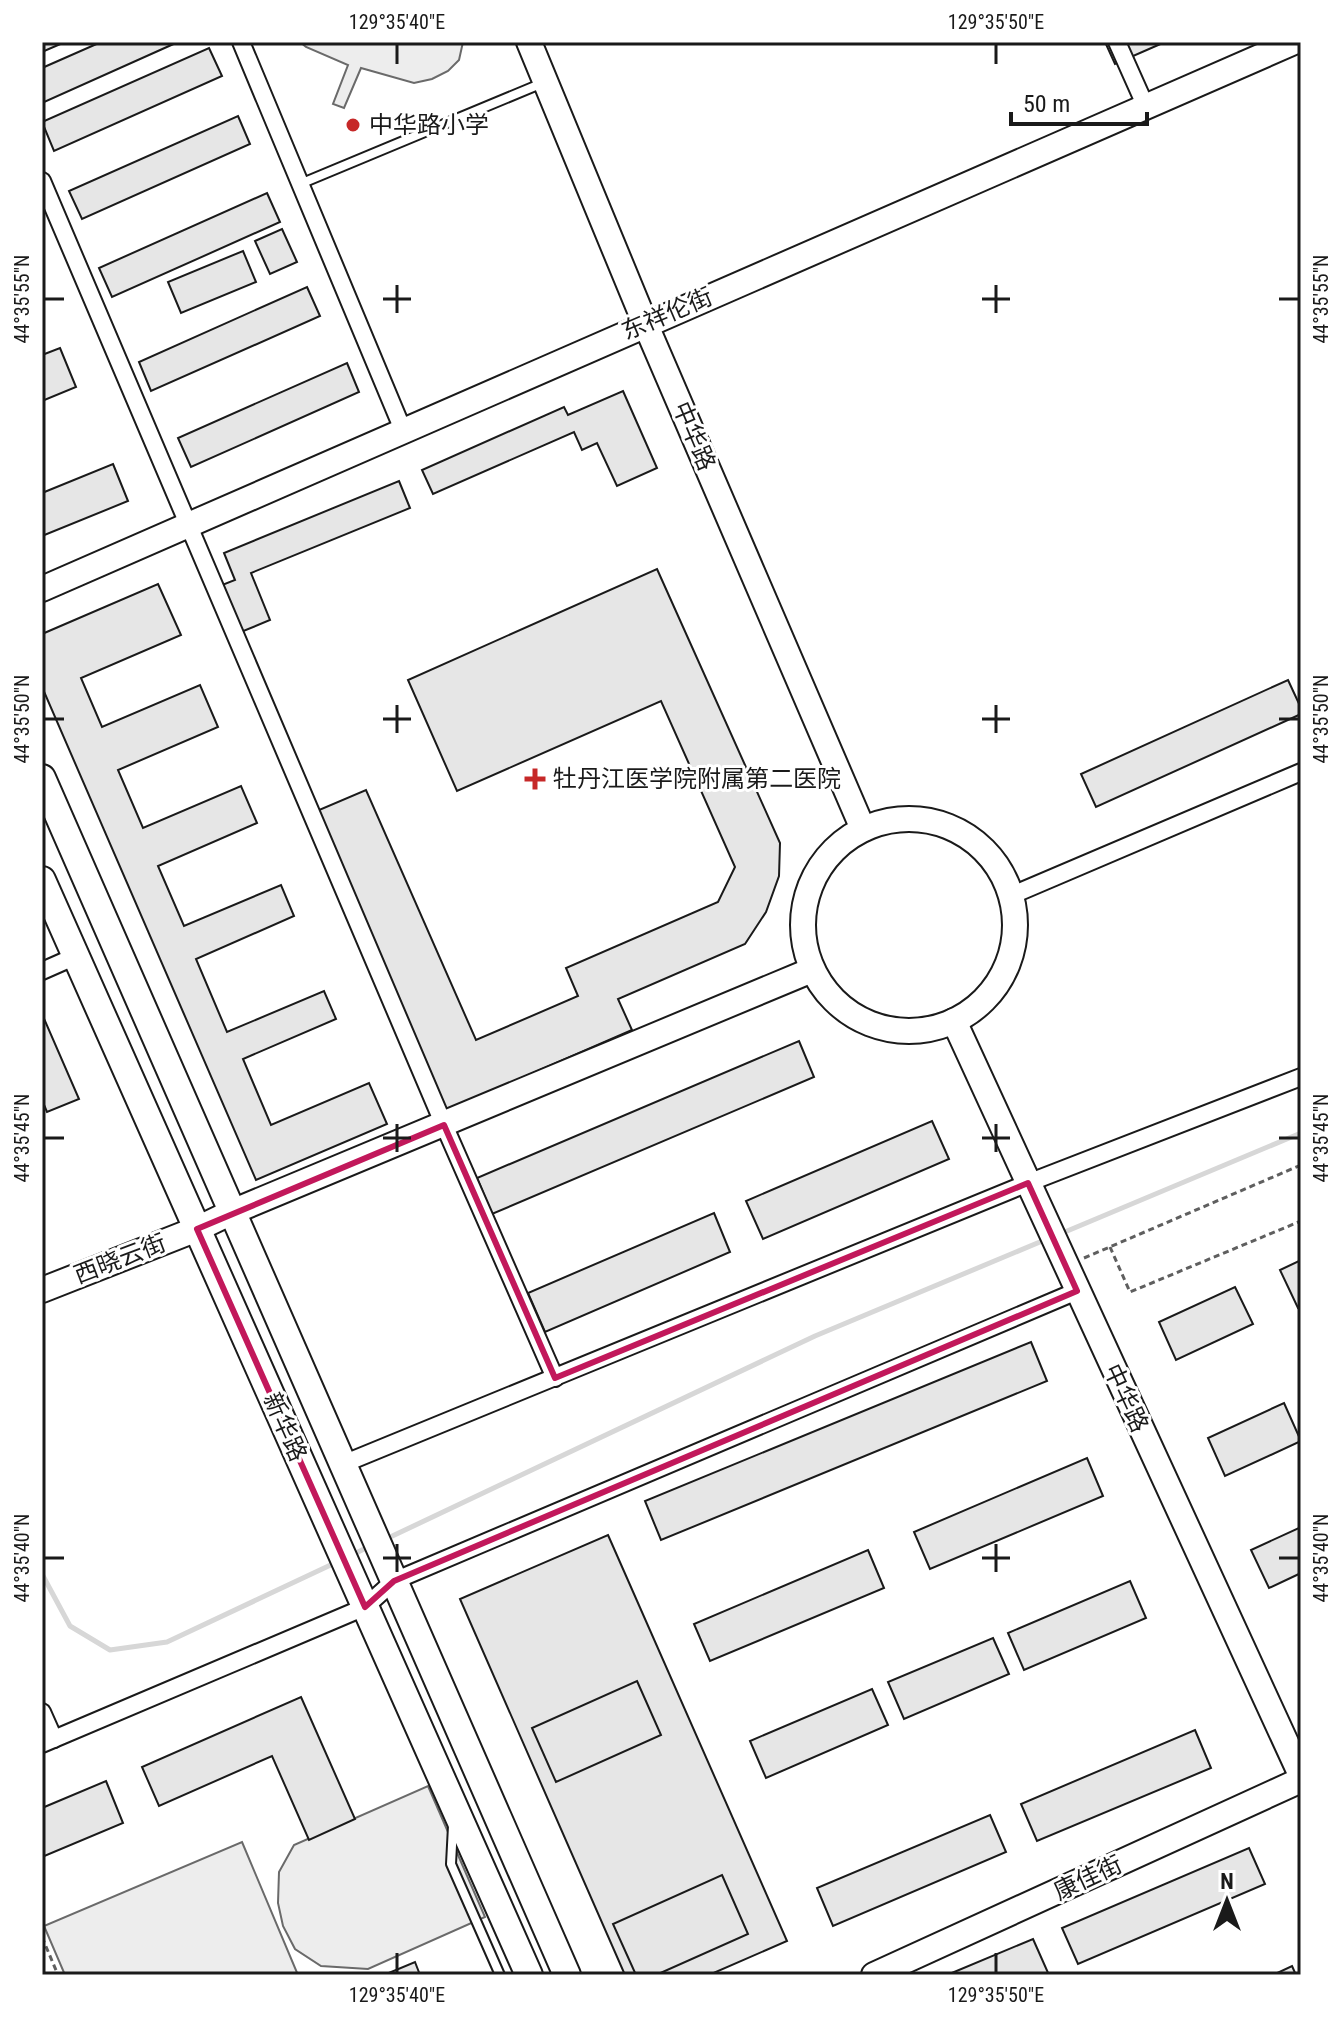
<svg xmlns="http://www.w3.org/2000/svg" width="1343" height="2017" font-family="'Roboto Condensed','Noto Sans SC',sans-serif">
  <rect width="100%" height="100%" fill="#fff"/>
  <g fill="#ededed" stroke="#6a6a6a" stroke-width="2">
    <path d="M300 42H463L459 60 448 71 432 79 414 83 361 68 344 108 333 104 348 65 306 47Z"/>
    <path d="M428 1786 485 1917 368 1969 321 1966 295 1949 283 1926 278 1903 279 1872 294 1845Z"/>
    <path d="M242 1842 298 1975H65L44 1926Z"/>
  </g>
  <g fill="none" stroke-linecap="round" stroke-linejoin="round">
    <g stroke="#d7d7d7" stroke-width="5">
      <path d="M1060 1234 1301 1133"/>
      <path d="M386 1539 815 1336 1047 1239"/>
      <path d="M350 1556 370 1546"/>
      <path d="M42 1574 70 1626 110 1650 167 1642 337 1562"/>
    </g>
  </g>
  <g fill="#e6e6e6" stroke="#1a1a1a" stroke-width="2">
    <path d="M42 42H65L42 52Z"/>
    <path d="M101 42H178L42 103V68Z"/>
    <path d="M1105 42H1165L1115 64Z"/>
    <path d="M209 48 222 76 54 151 42 122Z"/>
    <path d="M238 116 250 144 82 219 69 191Z"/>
    <path d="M267 193 280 222 112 297 99 268Z"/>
    <path d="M282 229 297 262 270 274 255 241Z"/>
    <path d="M243 251 256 282 181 313 168 282Z"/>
    <path d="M307 287 320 316 151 391 139 362Z"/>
    <path d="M60 348 76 387 42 401V355Z"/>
    <path d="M347 363 359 392 191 467 178 438Z"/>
    <path d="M623 391 657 468 617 486 597 443 582 450 574 432 433 494 422 470 564 407 568 415Z"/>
    <path d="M113 464 128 501 42 536V493Z"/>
    <path d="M399 481 410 508 251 573 270 620 241 632 222 585 235 580 224 553Z"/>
    <path d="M657 569 780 843 779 876 766 912 745 944 618 999 632 1030 443 1112 312 813 366 790 476 1040 578 996 566 968 718 902 735 867 661 701 457 791 408 680Z"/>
    <path d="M158 584 181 635 81 678 102 727 200 685 218 727 118 770 143 828 241 786 257 823 158 866 184 926 281 885 294 916 196 959 227 1032 324 991 336 1019 243 1059 271 1125 369 1083 387 1124 256 1180 42 687V634Z"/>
    <path d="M1288 680 1301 708V714L1096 807 1081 774Z"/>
    <path d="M42 1014 79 1099 47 1112 42 1100Z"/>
    <path d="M799 1041 814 1077 492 1214 477 1178Z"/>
    <path d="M932 1121 949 1159 763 1239 746 1201Z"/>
    <path d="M714 1213 730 1252 545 1332 528 1293Z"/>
    <path d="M1301 1260V1307L1298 1308 1280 1270Z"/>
    <path d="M1235 1287 1253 1324 1176 1360 1159 1322Z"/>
    <path d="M1031 1342 1047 1381 661 1540 645 1501Z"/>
    <path d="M1284 1403 1301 1441 1225 1476 1208 1438Z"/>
    <path d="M1087 1458 1103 1496 930 1569 914 1532Z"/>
    <path d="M1301 1527V1573L1269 1588 1251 1550Z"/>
    <path d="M608 1535 787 1941 709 1975H625L460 1599Z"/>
    <path d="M868 1550 884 1588 710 1661 694 1624Z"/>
    <path d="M1130 1581 1146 1618 1024 1670 1008 1633Z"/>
    <path d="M993 1638 1009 1674 904 1719 888 1682Z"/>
    <path d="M637 1681 661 1735 556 1782 532 1728Z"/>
    <path d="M872 1689 888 1725 766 1778 750 1741Z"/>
    <path d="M301 1697 355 1819 309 1840 272 1756 159 1806 142 1767Z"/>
    <path d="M1195 1730 1211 1768 1037 1841 1021 1804Z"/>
    <path d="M106 1781 123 1823 42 1857V1808Z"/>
    <path d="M990 1815 1006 1852 833 1926 817 1888Z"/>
    <path d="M1249 1848 1265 1884 1078 1964 1062 1928Z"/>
    <path d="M722 1875 748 1934 656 1975H636L613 1924Z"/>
    <path d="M1033 1939 1049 1975H947Z"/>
    <path d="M415 1962 420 1975H384Z"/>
    <path d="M1292 1966 1296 1975H1273Z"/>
  </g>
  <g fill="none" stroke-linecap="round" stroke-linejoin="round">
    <defs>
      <g id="lane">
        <path d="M300 184 545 82"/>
        <path d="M453 1826 451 1864 500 1975"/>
      </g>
      <g id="street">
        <path d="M241 42 403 430"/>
        <path d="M1117 42 1146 107"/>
        <path d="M42 181 444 1125 555 1378"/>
        <path d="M1010 896 1301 772"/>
        <path d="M42 971 76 956"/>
        <path d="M343 1464 1028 1183 1301 1077"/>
        <path d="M42 1712 54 1739"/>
        <path d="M42 1744 365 1607 394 1581 1077 1291"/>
      </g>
      <g id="secondary">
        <path d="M529 42 645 323 863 829"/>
        <path d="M42 589 1294 42"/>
        <circle cx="909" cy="925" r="106"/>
        <path d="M954 1021 1301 1775"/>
        <path d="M42 1290 197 1229 232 1212 812 970"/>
        <path d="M874 1975 1301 1780"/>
      </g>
      <g id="primary">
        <path d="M42 778 567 1975"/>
        <path d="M42 880 529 1975"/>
      </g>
    </defs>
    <use href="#lane" stroke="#1a1a1a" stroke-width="12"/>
    <use href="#street" stroke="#1a1a1a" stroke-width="20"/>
    <use href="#secondary" stroke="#1a1a1a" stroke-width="28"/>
    <use href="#primary" stroke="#1a1a1a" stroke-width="30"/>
    <g stroke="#5f5f5f" stroke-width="3" stroke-dasharray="6 4" stroke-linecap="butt">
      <path d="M1110 1247 1130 1292 1301 1221"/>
      <path d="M1084 1258 1301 1165"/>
      <path d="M42 1937 58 1975"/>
    </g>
    <use href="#lane" stroke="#fff" stroke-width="8"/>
    <use href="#street" stroke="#fff" stroke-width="16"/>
    <use href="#secondary" stroke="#fff" stroke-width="24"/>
    <use href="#primary" stroke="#fff" stroke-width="26"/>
  </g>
  <path fill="none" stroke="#c2185b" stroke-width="6" stroke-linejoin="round" d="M444 1125 555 1378 1028 1183 1077 1291 394 1581 365 1607 197 1229Z"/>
  <path fill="none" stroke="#1a1a1a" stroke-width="3" d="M397 44V64M996 44V64M397 285V313M996 285V313M44 299H64M383 299H411M982 299H1010M1279 299H1299M397 705V733M996 705V733M44 719H64M383 719H411M982 719H1010M1279 719H1299M397 1124V1152M996 1124V1152M44 1138H64M383 1138H411M982 1138H1010M1279 1138H1299M397 1544V1572M996 1544V1572M44 1558H64M383 1558H411M982 1558H1010M1279 1558H1299M397 1953V1973M996 1953V1973"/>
  <g fill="#c62828" stroke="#fff" stroke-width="3">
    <circle cx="353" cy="125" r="8"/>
    <path d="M531 767h8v8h8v8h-8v8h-8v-8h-8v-8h8z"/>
  </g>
  <g text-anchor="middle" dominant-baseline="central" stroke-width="6" stroke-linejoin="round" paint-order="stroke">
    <g font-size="24" fill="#1a1a1a" stroke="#fff" text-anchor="start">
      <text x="369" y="125">中华路小学</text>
      <text x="553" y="779">牡丹江医学院附属第二医院</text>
    </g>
    <g font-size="24" fill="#1a1a1a" stroke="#fff">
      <text transform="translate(667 314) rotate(-23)">东祥伦街</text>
      <text transform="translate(694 436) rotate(67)">中华路</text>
      <text transform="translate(120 1259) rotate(-21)">西晓云街</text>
      <text transform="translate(1126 1398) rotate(65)">中华路</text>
      <text transform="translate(285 1427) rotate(66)">新华路</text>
      <text transform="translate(1088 1878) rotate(-25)">康佳街</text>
    </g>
  </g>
  <rect width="1343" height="2017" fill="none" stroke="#ffffff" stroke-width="88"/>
  <g transform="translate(1227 1901)" stroke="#ffffff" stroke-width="6" paint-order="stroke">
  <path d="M0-6L14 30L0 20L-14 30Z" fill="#1a1a1a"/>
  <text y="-12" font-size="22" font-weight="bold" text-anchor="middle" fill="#1a1a1a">N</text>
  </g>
  <path d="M1011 112v12h136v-12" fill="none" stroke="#1a1a1a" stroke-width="4"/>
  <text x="1023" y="112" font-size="24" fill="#1a1a1a" stroke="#ffffff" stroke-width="6" paint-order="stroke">50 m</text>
  <rect x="44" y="44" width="1255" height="1929" fill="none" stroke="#1a1a1a" stroke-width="3"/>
  <g font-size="20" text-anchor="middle" fill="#1a1a1a">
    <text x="397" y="29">129°35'40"E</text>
    <text x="996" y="29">129°35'50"E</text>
    <text transform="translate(22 299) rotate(-90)" y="7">44°35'55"N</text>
    <text transform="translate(1321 299) rotate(-90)" y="7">44°35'55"N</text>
    <text transform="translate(22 719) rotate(-90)" y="7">44°35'50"N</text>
    <text transform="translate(1321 719) rotate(-90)" y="7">44°35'50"N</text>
    <text transform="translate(22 1138) rotate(-90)" y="7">44°35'45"N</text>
    <text transform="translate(1321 1138) rotate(-90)" y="7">44°35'45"N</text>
    <text transform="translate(22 1558) rotate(-90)" y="7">44°35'40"N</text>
    <text transform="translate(1321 1558) rotate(-90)" y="7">44°35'40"N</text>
    <text x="397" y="2002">129°35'40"E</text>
    <text x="996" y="2002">129°35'50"E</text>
  </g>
</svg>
